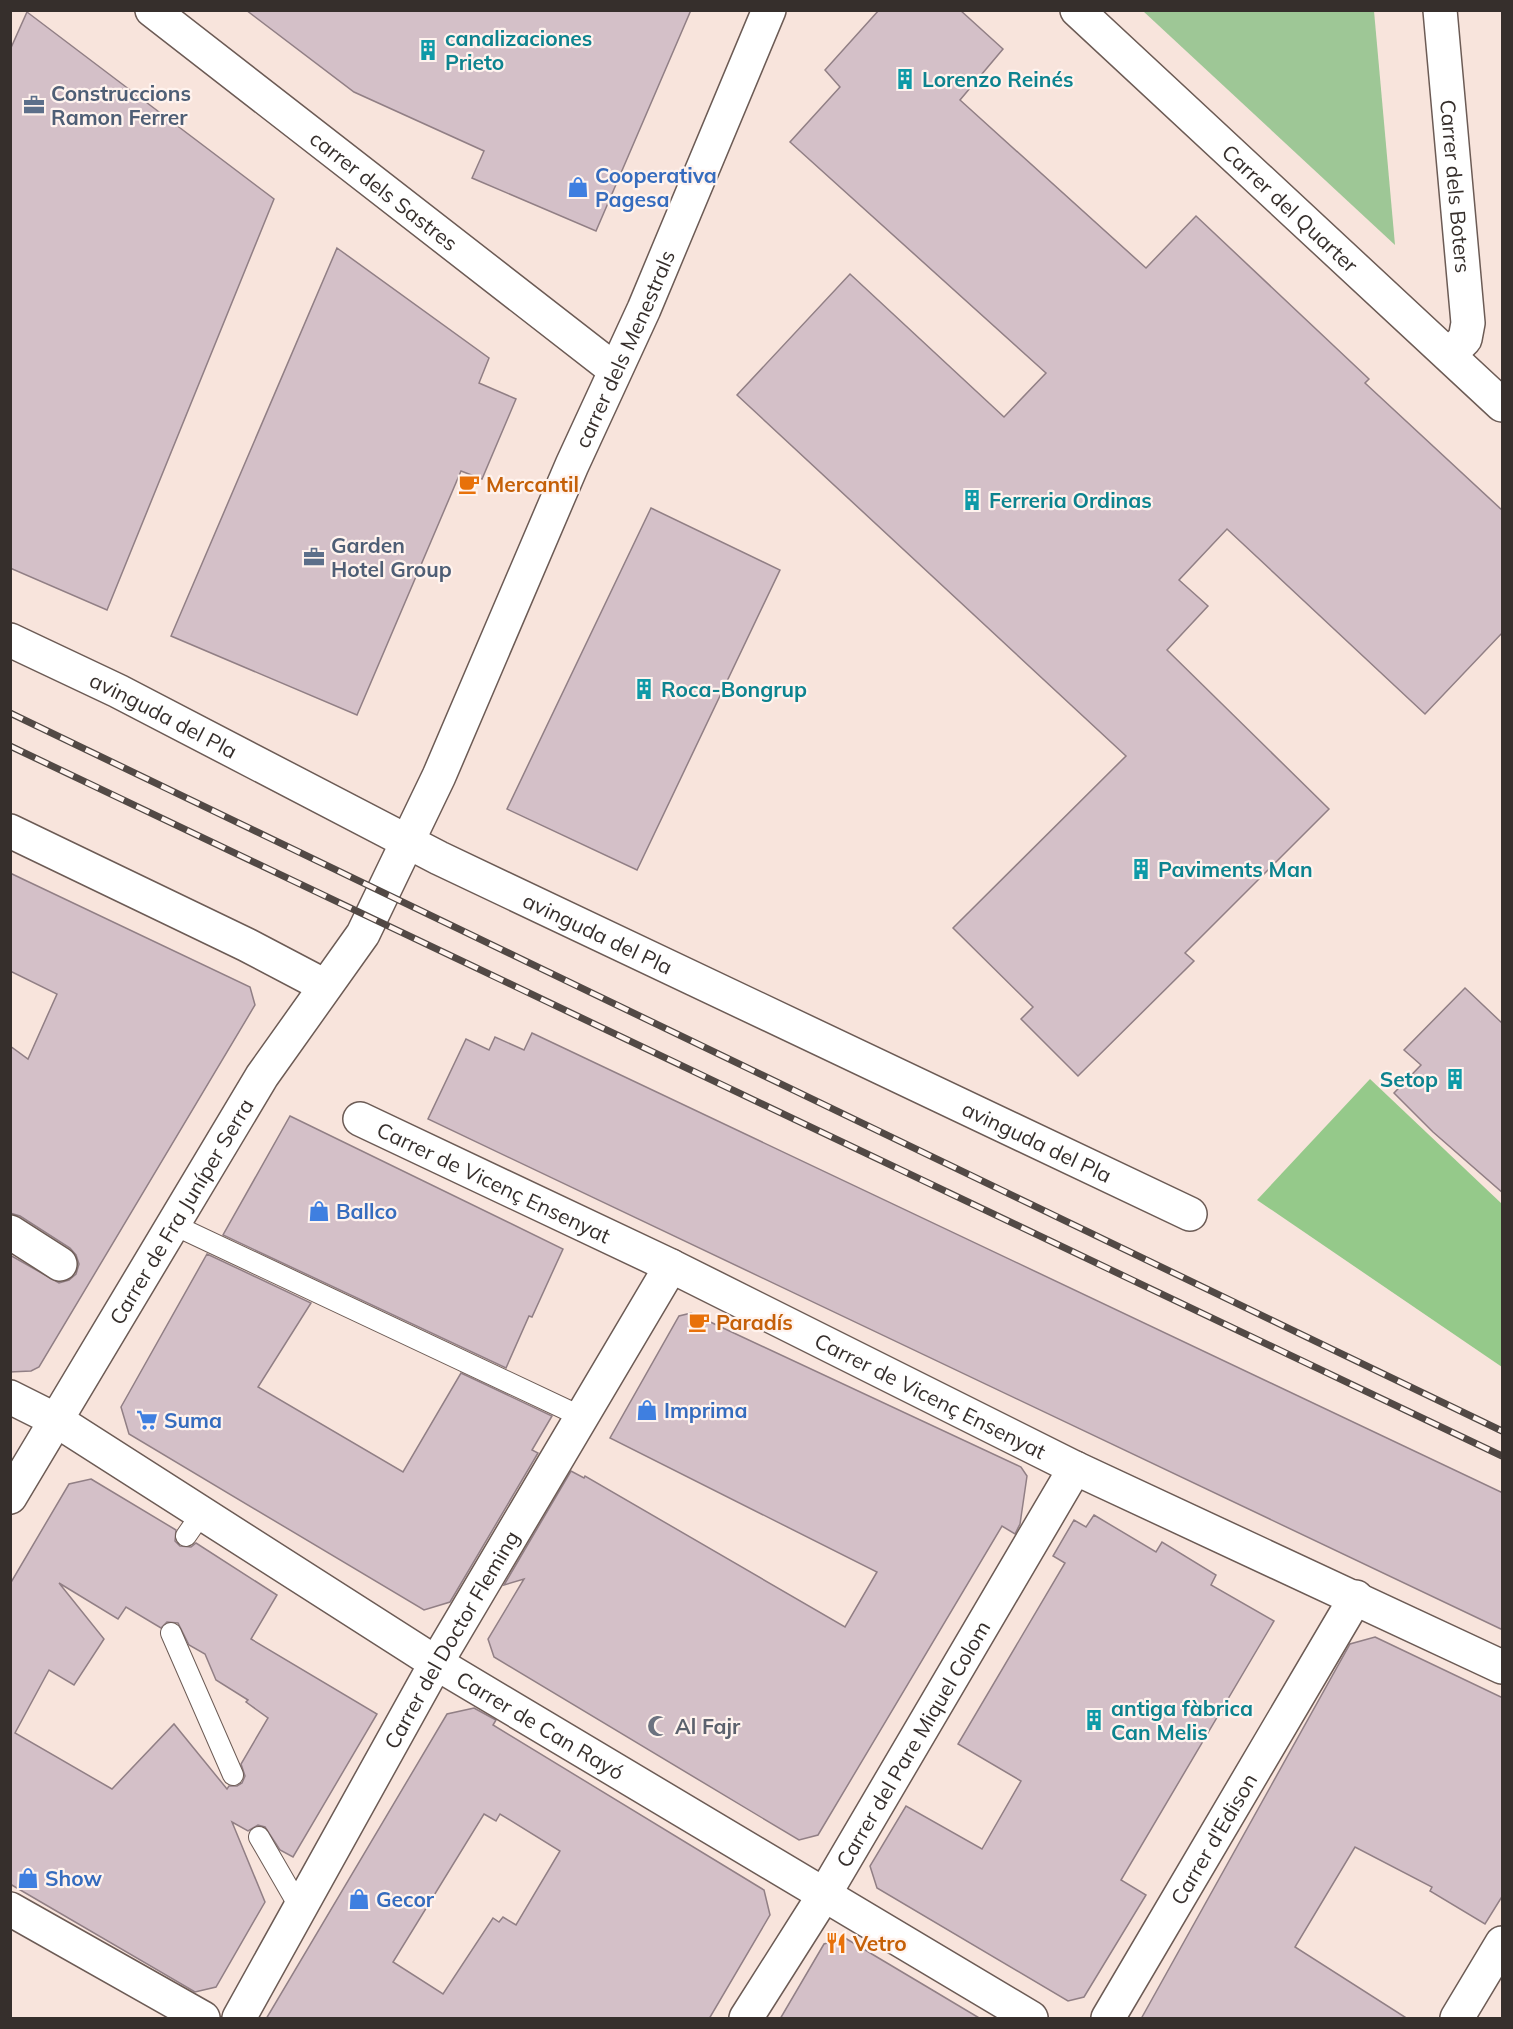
<svg xmlns="http://www.w3.org/2000/svg" width="1513" height="2029" font-family="Mulish,sans-serif">
  <rect width="100%" height="100%" fill="#f8e4dc"/>
  <path fill="#9ec796" d="M1143 11H1374L1395 245Z"/>
  <path fill="#95c98a" d="M1370 1079 1502 1204V1367L1257 1200Z"/>
  <g fill="#d4c0c8" stroke="#917f85" stroke-width="1.5" fill-rule="evenodd">
    <path d="M246 10H691L596 231 472 178 484 151 354 92Z"/>
    <path d="M879 10H960L1003 49 960 100 1146 268 1196 216 1369 379 1365 383 1503 511V632L1425 714 1227 529 1179 580 1208 606 1167 650 1329 809 1185 953 1194 961 1078 1076 1021 1019 1033 1007 953 928 1126 756 737 395 850 274 1004 417 1046 373 790 142 840 87 825 70Z"/>
    <path d="M27 12 274 199 107 610 10 568V50Z"/>
    <path d="M337 248 489 358 479 383 516 399 482 479 461 471 357 715 171 636Z"/>
    <path d="M651 508 780 570 637 870 507 809Z"/>
    <path d="M10 873 250 987 255 1005 39 1367 31 1371 10 1372V1255L59 1283 69 1280 76 1274 79 1264 76 1255 70 1248 20 1216 10 1213V1046L28 1059 57 994 10 971Z"/>
    <path d="M1465 988 1503 1024V1193L1433 1132 1394 1093 1421 1065 1404 1050Z"/>
    <path d="M532 1033 1503 1493V1630L428 1119 466 1039 489 1050 495 1037 524 1050Z"/>
    <path d="M290 1116 563 1249 532 1317 529 1316 506 1368 223 1235Z"/>
    <path d="M207 1254 311 1303 258 1387 403 1472 461 1373 552 1416 532 1450 538 1453 450 1602 424 1610 129 1434 121 1407Z"/>
    <path d="M691 1313 1021 1467 1027 1476 1020 1524 1015 1534 1002 1526 818 1835 799 1840 494 1657 488 1639 524 1579 504 1585 571 1471 584 1478 585 1476 845 1627 877 1572 610 1438 679 1316Z"/>
    <path d="M91 1479 176 1530 175 1541 180 1546 191 1547 196 1543 277 1595 251 1639 377 1714 293 1857 280 1850 265 1827 258 1825 248 1831 232 1822 265 1902 216 1987 195 1992 10 1884V1584L69 1484ZM59 1583 118 1619 126 1607 161 1628 167 1622 178 1623 189 1645 205 1654 216 1680 248 1700 246 1702 268 1718 241 1764 245 1776 242 1783 237 1786H229L227 1789 174 1724 112 1789 15 1733 49 1670 74 1685 104 1639Z"/>
    <path d="M1094 1515 1156 1552 1162 1542 1216 1575 1211 1585 1274 1621 1121 1880 1146 1895 1084 1997 1068 2001 877 1888 870 1866 906 1806 982 1849 1021 1781 958 1744 1065 1563 1053 1556 1074 1520 1086 1527Z"/>
    <path d="M1375 1637 1503 1698V1895L1485 1924 1430 1891 1432 1887 1355 1847 1295 1947 1408 2019H1141L1350 1644Z"/>
    <path d="M474 1708 496 1720 493 1725 764 1890 770 1915 709 2019H266L447 1714ZM484 1814 496 1821 500 1814 560 1851 516 1925 503 1917 499 1922 493 1918 443 1994 393 1962Z"/>
    <path d="M845 1938 934 1991 981 2019H780L824 1944Z"/>
  </g>
  <g fill="none" stroke-linecap="round" stroke-linejoin="round">
    <defs>
      <g id="service">
        <path d="M174 1225 582 1417"/>
        <path d="M186 1536 202 1513"/>
        <path d="M171 1633 233 1775"/>
        <path d="M259 1837 300 1908"/>
      </g>
      <g id="minor">
        <path id="s1" d="M152 10 615 370"/>
        <path id="s2" d="M1077 10 1502 405"/>
        <path id="s3" d="M1440 10 1468 323 1465 339 1450 354"/>
        <path id="s4" d="M10 640 118 691 439 858 1190 1214"/>
        <path d="M10 831 247 945 325 986"/>
        <path id="s5" d="M360 1119 671 1266 1075 1468 1502 1667"/>
        <path d="M10 1232 60 1264"/>
        <path id="s6" d="M10 1397 56 1420 436 1663 1031 2018"/>
        <path id="s7" d="M239 2018 436 1663 671 1266"/>
        <path id="s8" d="M746 2018 824 1895 1075 1468"/>
        <path id="s9" d="M1108 2018 1356 1597"/>
        <path d="M1457 2018 1502 1943"/>
      </g>
      <g id="tertiary">
        <path id="s10" d="M10 1497 262 1076 363 934 439 776 572 465 644 309 769 10"/>
      </g>
      <path id="secondary" d="M10 1909 203 2018"/>
    </defs>
    <use href="#service" stroke="#6c5b55" stroke-width="22"/>
    <use href="#minor" stroke="#6c5b55" stroke-width="36"/>
    <use href="#tertiary" stroke="#6c5b55" stroke-width="36"/>
    <use href="#secondary" stroke="#6c5b55" stroke-width="36"/>
    <use href="#service" stroke="#fff" stroke-width="20"/>
    <use href="#minor" stroke="#fff" stroke-width="33"/>
    <use href="#tertiary" stroke="#fff" stroke-width="33"/>
    <use href="#secondary" stroke="#fff" stroke-width="33"/>
    <defs>
      <g id="rail">
        <path d="M10 713 1502 1431"/>
        <path d="M10 746 1502 1456"/>
      </g>
    </defs>
    <use href="#rail" stroke="#524945" stroke-width="7"/>
    <use href="#rail" stroke="#fff3ee" stroke-width="4.5" stroke-dasharray="14" stroke-linecap="butt"/>
  </g>
  <defs>
    <symbol id="building-bare" viewBox="-9 -9 18 18"><path d="M-4-6H4V6H1V3H-1V6H-4ZM-2.5-4.3h1.7v1.8h-1.7ZM.8-4.3h1.7v1.8H.8ZM-2.5-1h1.7V.8h-1.7ZM.8-1h1.7V.8H.8Z" fill="#0f9aa8" stroke="#fff3ee" stroke-width="2.5" paint-order="stroke"/></symbol>
    <symbol id="office-bare" viewBox="-9 -9 18 18"><path d="M-6-3h4V-5.5h4V-3h4V5H-6ZM-1-4.5V-3h2v-1.5ZM-6 0V1H6V0Z" fill="#5c6f8a" stroke="#fff3ee" stroke-width="2.5" paint-order="stroke"/></symbol>
    <symbol id="shop-bare" viewBox="-9 -9 18 18"><path d="M-5-2.5h2.3a2.7 3.5 0 0 1 5.4 0H5L5.5 6h-11ZM-1.5-2.5h3a1.5 2.3 0 0 0-3 0Z" fill="#3f7fe0" stroke="#fff3ee" stroke-width="2.5" paint-order="stroke"/></symbol>
    <symbol id="cafe-bare" viewBox="-9 -9 18 18"><path d="M-5.5-4.5H6V0H3Q3 3.5 0 3.5H-2.5Q-5.5 3.5-5.5 0ZM3-3.2v2h1.7v-2ZM-6 4.5H4V6H-6Z" fill="#e8710a" stroke="#fff3ee" stroke-width="2.5" paint-order="stroke"/></symbol>
    <symbol id="supermarket-bare" viewBox="-9 -9 18 18"><path d="M-6-5.5h2.5l.6 2H6L4.5 2H-2.5L-4.4-4H-6ZM-1.5 3.2a1.3 1.3 0 1 0 .1 0ZM3 3.2a1.3 1.3 0 1 0 .1 0Z" fill="#3f7fe0" stroke="#fff3ee" stroke-width="2.5" paint-order="stroke"/></symbol>
    <symbol id="mosque-bare" viewBox="-9 -9 18 18"><path d="M3.5-4.9A6 6 0 1 0 3.5 4.9A5 5 0 1 1 3.5-4.9Z" fill="#6b7280" stroke="#fff3ee" stroke-width="2.5" paint-order="stroke"/></symbol>
    <symbol id="restaurant-bare" viewBox="-9 -9 18 18"><path d="M-5-6h1v4h1v-4h1v4h1v-4h1v5L-1.5 .5V6h-2V.5L-5-1ZM5-6V6H3V1.5H1.5Q1.5-4 5-6Z" fill="#e8710a" stroke="#fff3ee" stroke-width="2.5" paint-order="stroke"/></symbol>
  </defs>
  <g fill-rule="evenodd">
    <use href="#building-bare" x="413" y="35" width="30" height="30"/>
    <use href="#building-bare" x="890" y="64" width="30" height="30"/>
    <use href="#office-bare" x="19" y="90" width="30" height="30"/>
    <use href="#shop-bare" x="563" y="172" width="30" height="30"/>
    <use href="#cafe-bare" x="454" y="469" width="30" height="30"/>
    <use href="#building-bare" x="957" y="485" width="30" height="30"/>
    <use href="#office-bare" x="299" y="542" width="30" height="30"/>
    <use href="#building-bare" x="629" y="674" width="30" height="30"/>
    <use href="#building-bare" x="1126" y="854" width="30" height="30"/>
    <use href="#building-bare" x="1440" y="1064" width="30" height="30"/>
    <use href="#shop-bare" x="304" y="1196" width="30" height="30"/>
    <use href="#cafe-bare" x="684" y="1307" width="30" height="30"/>
    <use href="#shop-bare" x="632" y="1395" width="30" height="30"/>
    <use href="#supermarket-bare" x="132" y="1405" width="30" height="30"/>
    <use href="#building-bare" x="1079" y="1705" width="30" height="30"/>
    <use href="#mosque-bare" x="643" y="1711" width="30" height="30"/>
    <use href="#shop-bare" x="13" y="1863" width="30" height="30"/>
    <use href="#shop-bare" x="344" y="1884" width="30" height="30"/>
    <use href="#restaurant-bare" x="821" y="1928" width="30" height="30"/>
  </g>
  <g text-anchor="middle" dominant-baseline="central" stroke-width="4.5" stroke-linejoin="round" paint-order="stroke">
    <g font-size="21" font-weight="bold" fill="#0d838f" stroke="#fff3ee" text-anchor="start">
      <text x="445" y="38">canalizaciones<tspan x="445" dy="24">Prieto</tspan></text>
      <text x="922" y="79">Lorenzo Reinés</text>
      <text x="989" y="500">Ferreria Ordinas</text>
      <text x="661" y="689">Roca-Bongrup</text>
      <text x="1158" y="869">Paviments Man</text>
      <text x="1438" y="1079" text-anchor="end">Setop</text>
      <text x="1111" y="1708">antiga fàbrica<tspan x="1111" dy="24">Can Melis</tspan></text>
    </g>
    <g font-size="21" font-weight="bold" fill="#4e5e75" stroke="#fff3ee" text-anchor="start">
      <text x="51" y="93">Construccions<tspan x="51" dy="24">Ramon Ferrer</tspan></text>
      <text x="331" y="545">Garden<tspan x="331" dy="24">Hotel Group</tspan></text>
    </g>
    <g font-size="21" font-weight="bold" fill="#366cbe" stroke="#fff3ee" text-anchor="start">
      <text x="595" y="175">Cooperativa<tspan x="595" dy="24">Pagesa</tspan></text>
      <text x="336" y="1211">Ballco</text>
      <text x="664" y="1410">Imprima</text>
      <text x="164" y="1420">Suma</text>
      <text x="45" y="1878">Show</text>
      <text x="376" y="1899">Gecor</text>
    </g>
    <g font-size="21" fill="#362f2c" stroke="#fff3ee">
      <text stroke="none"><textPath href="#s3" startOffset="177">Carrer dels Boters</textPath></text>
      <text stroke="none"><textPath href="#s1" startOffset="294">carrer dels Sastres</textPath></text>
      <text stroke="none"><textPath href="#s2" startOffset="291">Carrer del Quarter</textPath></text>
      <text stroke="none"><textPath href="#s10" startOffset="1306">carrer dels Menestrals</textPath></text>
      <text stroke="none"><textPath href="#s4" startOffset="171">avinguda del Pla</textPath></text>
      <text stroke="none"><textPath href="#s4" startOffset="657">avinguda del Pla</textPath></text>
      <text stroke="none"><textPath href="#s4" startOffset="1143">avinguda del Pla</textPath></text>
      <text stroke="none"><textPath href="#s5" startOffset="148">Carrer de Vicenç Ensenyat</textPath></text>
      <text stroke="none"><textPath href="#s10" startOffset="333">Carrer de Fra Juníper Serra</textPath></text>
      <text stroke="none"><textPath href="#s5" startOffset="634">Carrer de Vicenç Ensenyat</textPath></text>
      <text stroke="none"><textPath href="#s7" startOffset="434">Carrer del Doctor Fleming</textPath></text>
      <text stroke="none"><textPath href="#s6" startOffset="624">Carrer de Can Rayó</textPath></text>
      <text stroke="none"><textPath href="#s8" startOffset="321">Carrer del Pare Miquel Colom</textPath></text>
      <text stroke="none"><textPath href="#s9" startOffset="208">Carrer d'Edison</textPath></text>
    </g>
    <g font-size="21" font-weight="bold" fill="#c56008" stroke="#fff3ee" text-anchor="start">
      <text x="486" y="484">Mercantil</text>
      <text x="716" y="1322">Paradís</text>
      <text x="853" y="1943">Vetro</text>
    </g>
    <g font-size="21" font-weight="bold" fill="#5b616d" stroke="#fff3ee" text-anchor="start">
      <text x="675" y="1726">Al Fajr</text>
    </g>
  </g>
  <rect width="1513" height="2029" fill="none" stroke="#362f2c" stroke-width="24"/>
</svg>
